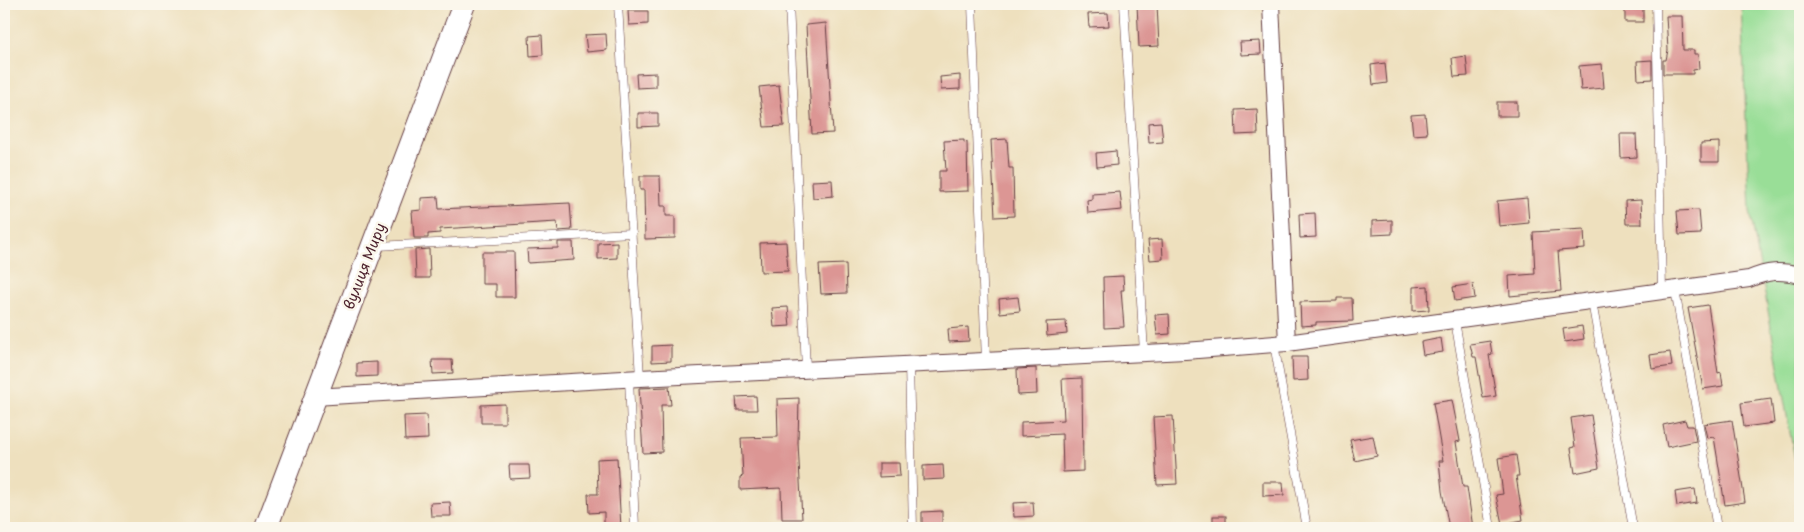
<svg xmlns="http://www.w3.org/2000/svg" width="1804" height="532" font-family="'Playpen Sans',sans-serif">
  <rect width="100%" height="100%" fill="#fbf7ec"/>
  <filter id="ink" filterUnits="userSpaceOnUse"><feTurbulence type="fractalNoise" baseFrequency=".02" numOctaves="2"/><feDisplacementMap in="SourceGraphic" scale="10" xChannelSelector="R" yChannelSelector="G"/><feConvolveMatrix kernelMatrix="1 2 1 2 8 2 1 2 1" color-interpolation-filters="sRGB"/></filter>
  <filter id="wash" filterUnits="userSpaceOnUse"><feTurbulence type="fractalNoise" baseFrequency=".0096" numOctaves="4" result="noise"/><feDisplacementMap in="SourceGraphic" scale="20" xChannelSelector="R" yChannelSelector="G"/><feGaussianBlur stdDeviation="1.12" result="paint"/><feColorMatrix in="noise" values="0 0 0 0 0 0 0 0 0 0 0 0 0 0 0 0 0 1.4 0 .05"/><feComposite in="paint" operator="in"/></filter>
  <g filter="url(#wash)">
    <rect width="100%" height="100%" fill="#eee0be"/>
    <path fill="#99de97" stroke="#727e61" d="M1741 4H1800V488L1750 211Z"/>
    <g id="blocks">
      <g fill="#dc9694">
        <path d="M1137 4H1157L1159 46 1139 47Z"/>
        <rect x="1625" y="4" width="18" height="18"/>
        <path d="M628 11H648V24L629 25Z"/>
        <path d="M1108 13 1109 26 1089 27 1088 14Z"/>
        <path d="M1666 16H1682L1683 50H1694V54H1698L1699 69 1693 70V74H1663V60H1666L1668 50Z"/>
        <path d="M826 23 833 133 812 134 806 25Z"/>
        <path d="M606 34 607 50 587 52 585 35Z"/>
        <path d="M542 35 543 55 530 56 529 36Z"/>
        <path d="M1260 41 1261 54 1241 55 1240 42Z"/>
        <path d="M1466 56 1468 76 1454 77 1452 58Z"/>
        <path d="M1652 60V79L1638 80 1637 61Z"/>
        <path d="M1385 63 1387 83 1373 85 1371 65Z"/>
        <path d="M1602 64 1604 88 1581 90 1579 66Z"/>
        <path d="M656 73V87L637 88 636 74Z"/>
        <path d="M960 75V89L941 90 940 77Z"/>
        <path d="M779 85 784 126 764 127 759 87Z"/>
        <rect x="1497" y="102" width="20" height="14"/>
        <path d="M1257 109 1258 134 1236 135 1235 110Z"/>
        <path d="M638 113H658V126L638 127Z"/>
        <path d="M1425 114 1427 134 1413 135 1411 115Z"/>
        <path d="M1161 122 1163 142 1149 143 1148 123Z"/>
        <path d="M1620 134H1636L1637 157 1621 158Z"/>
        <path d="M1007 139 1009 168H1013L1014 216 995 217 991 140Z"/>
        <path d="M964 140V143L967 142 968 191 939 192V171H946L944 141Z"/>
        <path d="M1719 142V162H1701V143Z"/>
        <path d="M1116 151 1117 165 1097 167 1096 153Z"/>
        <path d="M640 176H660L661 206H666V216H675V238L645 239 644 190H640Z"/>
        <path d="M832 180 833 196 813 198 812 181Z"/>
        <path d="M1120 192 1122 210 1088 213 1087 200 1092 199V194Z"/>
        <path d="M438 197 439 209 570 203 572 230 558 231 557 222 440 229V233L428 234V238H414L412 211 421 210V198Z"/>
        <path d="M1527 198 1529 223 1499 226 1497 201Z"/>
        <path d="M1641 200 1642 224H1626L1625 201Z"/>
        <path d="M1699 210 1701 234 1679 235 1677 211Z"/>
        <path d="M1315 213 1316 237 1300 238 1299 214Z"/>
        <path d="M1392 220V234L1372 235V221Z"/>
        <path d="M1584 229 1585 249 1558 251 1561 291 1510 296 1509 276 1535 274 1533 232Z"/>
        <path d="M1162 239 1163 259 1150 260 1148 240Z"/>
        <path d="M558 242H573L574 260 528 263 527 249 558 248Z"/>
        <path d="M617 242V258L598 259V243Z"/>
        <path d="M786 242 788 271 761 272 760 243Z"/>
        <path d="M429 249 430 278H416L415 250Z"/>
        <path d="M482 252H514L515 297H496V284H482Z"/>
        <path d="M846 264 847 293 821 294 819 265Z"/>
        <path d="M1123 276 1124 290H1121L1124 327 1104 328 1103 277Z"/>
        <path d="M1473 284 1475 298 1455 301 1453 287Z"/>
        <path d="M1428 286 1429 310 1413 311V287Z"/>
        <path d="M1018 297 1020 311 1000 313 999 299Z"/>
        <path d="M1337 298H1352L1353 321 1316 322V325L1301 326 1300 302 1337 301Z"/>
        <path d="M1708 305 1718 373 1721 372 1723 386 1703 389 1688 308Z"/>
        <path d="M788 307 790 326 774 327 772 308Z"/>
        <path d="M1169 314 1170 334 1157 335 1155 315Z"/>
        <path d="M1066 321 1067 334 1047 336 1046 322Z"/>
        <path d="M1582 326 1584 339 1565 342 1563 329Z"/>
        <path d="M968 327 969 341 949 342 948 329Z"/>
        <path d="M1441 338 1443 352 1423 355 1421 342Z"/>
        <path d="M1490 341 1492 354 1489 355 1496 396 1483 398 1476 357H1473L1470 344Z"/>
        <path d="M671 345V361L652 362V346Z"/>
        <path d="M1670 352 1672 366 1652 369 1650 355Z"/>
        <path d="M1292 357H1307L1308 380 1293 381Z"/>
        <path d="M432 360H452L453 373 433 374Z"/>
        <path d="M377 362V376L357 377V363Z"/>
        <path d="M1036 368 1037 394 1018 395 1017 369Z"/>
        <path d="M1082 378 1083 471 1063 472 1062 434 1021 436V422L1064 420 1062 379Z"/>
        <path d="M669 387 671 405H661L662 452 643 453 639 388Z"/>
        <path d="M756 396 757 410H737L736 397Z"/>
        <path d="M799 398 798 443 802 519H782L781 488 740 490V477L743 476 741 438 778 437 777 399Z"/>
        <path d="M1771 399 1774 423 1744 427 1741 403Z"/>
        <path d="M1452 400 1460 441 1456 442 1463 487H1467L1473 528H1449L1442 491 1439 461H1443L1433 403Z"/>
        <path d="M505 404V423H481V405Z"/>
        <path d="M427 415 428 439 405 440 404 416Z"/>
        <path d="M1591 415 1599 468 1575 473 1571 448 1575 447 1571 418Z"/>
        <path d="M1173 416 1177 484 1157 485 1153 417Z"/>
        <path d="M1685 420 1687 426H1693L1696 441 1667 447 1663 425Z"/>
        <path d="M1732 420 1745 502 1725 505 1714 437 1707 438 1704 424Z"/>
        <path d="M1373 436 1377 456 1355 461 1350 440Z"/>
        <path d="M1516 455 1519 476H1516L1523 520 1502 524 1496 495 1503 494 1498 458Z"/>
        <path d="M617 458 621 528H604V512L589 513 588 494H598L597 459Z"/>
        <path d="M879 463H899L900 476 879 477Z"/>
        <path d="M509 465H529L530 478 510 479Z"/>
        <path d="M943 465 944 479 923 480V466Z"/>
        <path d="M1263 482H1283L1284 495 1263 496Z"/>
        <path d="M1695 489 1697 503 1677 506 1675 492Z"/>
        <path d="M450 502 451 516H431L430 503Z"/>
        <path d="M1033 502 1034 516 1014 517 1013 503Z"/>
        <path d="M942 511V525L922 526V512Z"/>
        <rect x="1213" y="516" width="13" height="12"/>
      </g>
    </g>
  </g>
  <g filter="url(#ink)">
    <use href="#blocks" fill-opacity="0" stroke="#633c41" stroke-width="1"/>
    <g fill="none" stroke-linecap="round" stroke-linejoin="round">
      <defs>
        <g id="lane">
          <path d="M618 4 640 378"/>
          <path d="M789 4 806 369"/>
          <path d="M972 4 986 361"/>
          <path d="M1124 4 1144 353"/>
          <path d="M1656 4 1662 291"/>
          <path d="M377 246 632 233"/>
          <path d="M1675 290 1717 528"/>
          <path d="M1592 302 1633 528"/>
          <path d="M1455 321 1491 528"/>
          <path d="M1274 344 1307 528"/>
          <path d="M909 365 913 528"/>
          <path d="M629 378 635 528"/>
        </g>
        <g id="street">
          <path d="M1271 4 1287 343"/>
          <path d="M314 397 640 378 1185 351 1287 343 1749 279C1768 271 1780 270 1800 275"/>
        </g>
        <path id="secondary" d="M266 528 464 4"/>
      </defs>
      <use href="#lane" stroke="#633c41" stroke-width="9"/>
      <use href="#street" stroke="#633c41" stroke-width="18"/>
      <use href="#secondary" stroke="#633c41" stroke-width="24"/>
      <use href="#lane" stroke="#fff" stroke-width="8"/>
      <use href="#street" stroke="#fff" stroke-width="16"/>
      <use href="#secondary" stroke="#fff" stroke-width="22"/>
    </g>
  </g>
  <g text-anchor="middle" dominant-baseline="central" stroke-width="5" stroke-linejoin="round" paint-order="stroke">
    <g font-size="14" fill="#4a1f2b" stroke="#fbf7ec">
      <text transform="translate(364 266) rotate(-69)">вулиця Миру</text>
    </g>
  </g>
  <rect width="1804" height="532" fill="none" stroke="#fbf7ec" stroke-width="20"/>
</svg>
